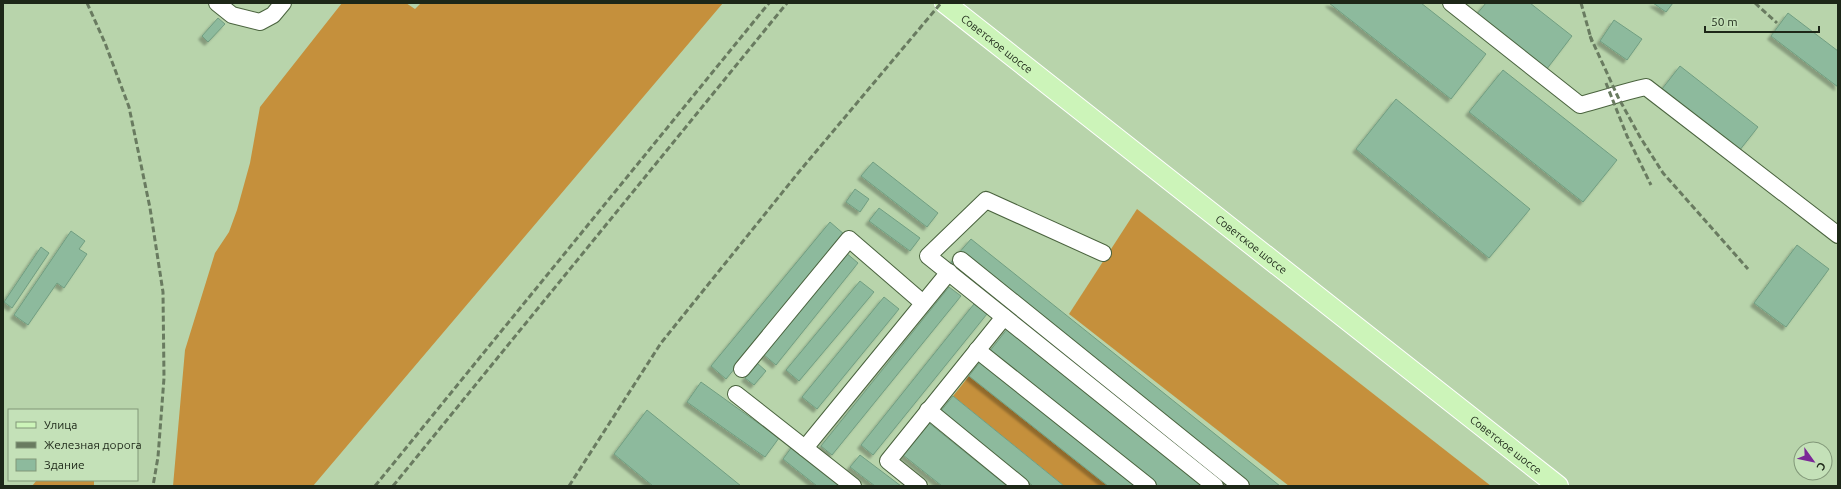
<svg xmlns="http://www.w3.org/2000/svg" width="1841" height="489" font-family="Ubuntu,sans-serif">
  <defs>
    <filter id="shadow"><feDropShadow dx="-3.5" dy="3.5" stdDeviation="1" flood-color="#0004"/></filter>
  </defs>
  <rect width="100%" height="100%" fill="#b8d4ab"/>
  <g fill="#c5903c">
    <path d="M342 3H406L415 9 421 3H723L313 486H173L185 350 215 253 229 232 237 210 250 163 260 107Z"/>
    <path d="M1137 209 1491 486H1289L1069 314Z"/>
    <path d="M969 376 1108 486H1064L953 396Z"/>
    <path d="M37 480H94V486H32Z"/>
  </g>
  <g fill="#8dba9d" stroke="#719e81" filter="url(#shadow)">
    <path d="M1329 3H1421L1486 54 1451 99Z"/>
    <path d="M1486 3H1530L1572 36 1546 70 1476 15Z"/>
    <path d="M1653 3H1673L1666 12Z"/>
    <path d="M1788 13 1838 51V87L1771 36Z"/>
    <path d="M218 18 225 24 208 42 202 36Z"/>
    <path d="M1614 20 1642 39 1627 60 1600 41Z"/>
    <path d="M1680 66 1758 127 1739 151 1662 89Z"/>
    <path d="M1503 70 1617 160 1583 202 1469 112Z"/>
    <path d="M1396 99 1530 209 1489 258 1356 149Z"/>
    <path d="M873 162 938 213 927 227 861 176Z"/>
    <path d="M855 189 869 199 860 212 846 202Z"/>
    <path d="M879 208 920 238 910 251 869 221Z"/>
    <path d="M830 222 845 235 726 379 711 366Z"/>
    <path d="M71 231 85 241 79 249 87 254 64 288 57 283 28 325 14 315Z"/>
    <path d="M971 239 1280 486H1230L951 262Z"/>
    <path d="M1797 245 1829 269 1786 327 1754 303Z"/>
    <path d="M41 247 49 253 12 308 4 302Z"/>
    <path d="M845 252 858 263 776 365 763 354Z"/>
    <path d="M860 281 874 292 799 381 786 370Z"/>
    <path d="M949 287 961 296 832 455 821 446Z"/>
    <path d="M884 297 899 309 817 409 802 397Z"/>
    <path d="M974 304 987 314 873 455 861 445Z"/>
    <path d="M1008 328 1206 486H1157L989 352Z"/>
    <path d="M980 362 1135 486H1108L969 376Z"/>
    <path d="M757 363 766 371 754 385 745 378Z"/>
    <path d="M701 382 779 438 765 457 687 402Z"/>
    <path d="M953 396 1064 486H1033L940 412Z"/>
    <path d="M647 410 741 486H653L614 454Z"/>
    <path d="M929 423 1007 486H942L903 455Z"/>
    <path d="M794 444 847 486H817L783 459Z"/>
    <path d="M860 455 901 486H875L850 467Z"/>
  </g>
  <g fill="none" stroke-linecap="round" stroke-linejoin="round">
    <defs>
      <g id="minor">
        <path d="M217 3 232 15 260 22 273 15 283 3"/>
        <path d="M1451 3 1580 105C1603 99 1623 92 1646 87L1838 235"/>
        <path d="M1103 253 986 200 928 256 1215 486"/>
        <path d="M961 260 1241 486"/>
        <path d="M977 350 1148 486"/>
        <path d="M742 369 849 239 923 303"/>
        <path d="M736 394 853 486"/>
        <path d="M928 410 1021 486"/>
        <path d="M805 448 949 272"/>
        <path d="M919 486 888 461 1004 317"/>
      </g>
      <g id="major">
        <path id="s1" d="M945 3 1558 486"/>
      </g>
    </defs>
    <use href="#minor" stroke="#4a633e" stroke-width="18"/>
    <use href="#major" stroke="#fff" stroke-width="22"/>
    <use href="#minor" stroke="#fff" stroke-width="16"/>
    <use href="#major" stroke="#ccf4b9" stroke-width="20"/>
    <g stroke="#697b60" stroke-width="3" stroke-dasharray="6 3" stroke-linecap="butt">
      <path d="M87 3 105 43 129 107 150 208 163 292 164 378 158 457 153 486"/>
      <path d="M1581 3 1592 42"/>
      <path d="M1755 3 1777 23"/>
      <path d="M1590 36 1618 97 1640 137 1663 173 1748 269"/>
      <path d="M1606 83 1627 136 1651 185"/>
      <path d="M375 486 769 3"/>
      <path d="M393 486 787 3"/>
      <path d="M569 486 661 343 798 173 941 3"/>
    </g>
  </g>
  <g text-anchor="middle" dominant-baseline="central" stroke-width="3" stroke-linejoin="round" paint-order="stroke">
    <g font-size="11" fill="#1d2718" stroke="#c4e1b8">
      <text stroke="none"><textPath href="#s1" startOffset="66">Советское шоссе</textPath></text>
      <text stroke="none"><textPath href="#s1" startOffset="390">Советское шоссе</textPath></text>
      <text stroke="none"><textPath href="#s1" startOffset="714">Советское шоссе</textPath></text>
    </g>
  </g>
  <rect width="1841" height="489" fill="none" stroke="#1d2718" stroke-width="8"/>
  <rect x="8" y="409" width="130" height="72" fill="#c4e1b8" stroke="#819778"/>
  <rect x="16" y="422" width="20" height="6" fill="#ccf4b9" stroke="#819778"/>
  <text x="44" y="429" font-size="12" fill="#1d2718">Улица</text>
  <rect x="16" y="442" width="20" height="6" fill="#697b60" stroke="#819778"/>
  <text x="44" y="449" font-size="12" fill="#1d2718">Железная дорога</text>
  <rect x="16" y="459" width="20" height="12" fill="#8dba9d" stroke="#819778"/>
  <text x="44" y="469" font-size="12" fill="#1d2718">Здание</text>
  <g transform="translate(1813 461) rotate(123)"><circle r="19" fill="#c4e1b8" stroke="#819778"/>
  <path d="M0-3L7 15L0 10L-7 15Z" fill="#7b2897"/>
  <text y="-6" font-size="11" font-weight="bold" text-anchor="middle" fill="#1d2718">С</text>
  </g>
  <path d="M1705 26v6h114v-6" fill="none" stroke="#1d2718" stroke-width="2"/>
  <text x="1711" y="26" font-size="12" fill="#1d2718" stroke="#c4e1b8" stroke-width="3" paint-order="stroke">50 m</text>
</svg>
